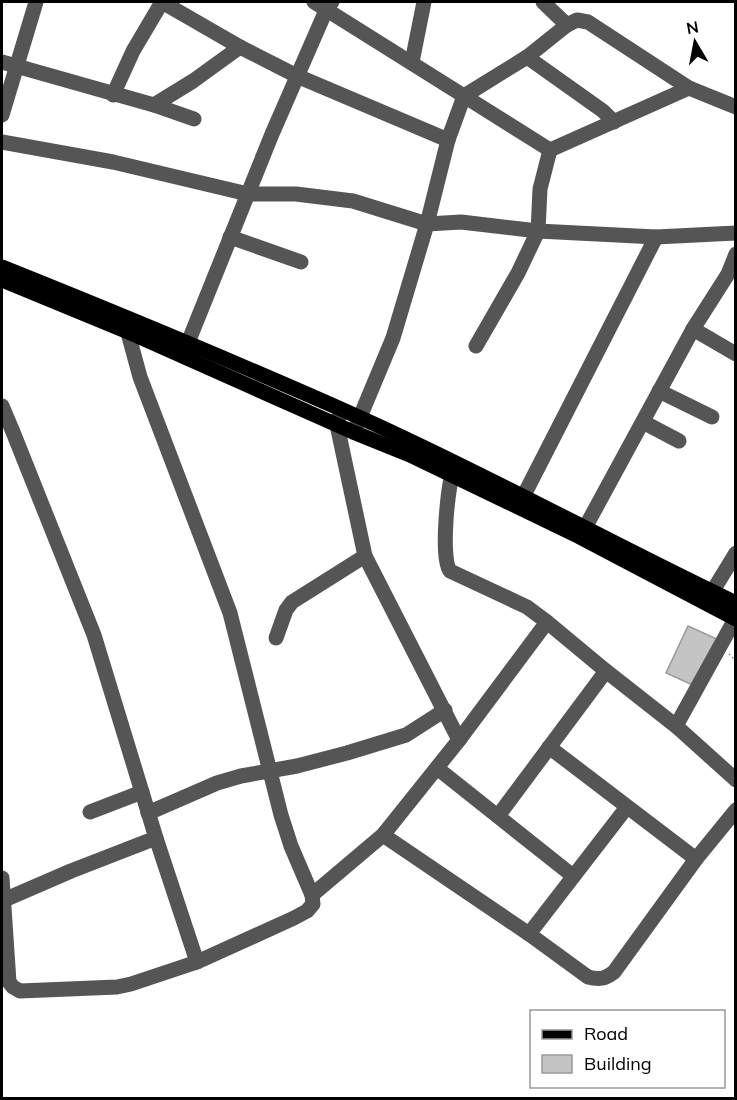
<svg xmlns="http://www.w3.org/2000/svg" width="737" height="1100" font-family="Mulish,sans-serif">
  <rect width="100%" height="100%" fill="#fff"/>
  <path fill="#c4c4c4" stroke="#999" stroke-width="1.5" d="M688 626 717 639 695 686 666 673Z"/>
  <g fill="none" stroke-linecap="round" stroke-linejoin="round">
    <path stroke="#777" stroke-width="1.5" stroke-dasharray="1.5 3" stroke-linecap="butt" d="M729 654 736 661"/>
    <g stroke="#555" stroke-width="15">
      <path d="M162 2 240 47 297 76 448 140"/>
      <path d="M314 2 464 96 448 140 427 224 393 338 355 429"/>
      <path d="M543 2 567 25"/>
      <path d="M577 20 588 22 689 88 550 150 464 96 527 57 567 25Z"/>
      <path d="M527 57 603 111 614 122"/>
      <path d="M2 62 154 105 194 119"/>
      <path d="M412 62 424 2"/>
      <path d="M689 88 736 107"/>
      <path d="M113 95 133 51 162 2"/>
      <path d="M154 105 193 81 240 47"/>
      <path d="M2 115 36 2"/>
      <path d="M2 142 113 162 248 194H296L353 201 427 224 461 222 538 231 656 237 736 233"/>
      <path d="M230 237 301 262"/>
      <path d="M125 322 140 377 230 613 281 815 291 846 312 895 313 904 307 911 294 918 197 962 156 838"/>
      <path d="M693 329 736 354"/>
      <path d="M476 346 518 273 538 231 540 189 550 150"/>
      <path d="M183 355 272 134 327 8 332 2"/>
      <path d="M659 391 712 417"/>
      <path d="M2 406 13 432 94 635 156 838 71 871 4 900"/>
      <path d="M643 422 679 441"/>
      <path d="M455 464C448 481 440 557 450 571L527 607 547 622 459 740"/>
      <path d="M520 507 523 497 656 237"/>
      <path d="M580 537 693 329 728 274 736 254"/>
      <path d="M706 602 736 553"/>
      <path d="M547 622 606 671 676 726 735 619"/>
      <path d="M276 638 286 610 292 602 365 556"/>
      <path d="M676 726 736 780"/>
      <path d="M549 747 696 859"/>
      <path d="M437 768 573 876"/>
      <path d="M90 812 142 792"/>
      <path d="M148 813 217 783 241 776 297 766 347 753 406 735 445 710"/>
      <path d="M498 816 606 671"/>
      <path d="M383 835 529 934 627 807"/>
      <path d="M2 878 9 982 13 987 20 991 117 987 131 984 197 962"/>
      <path d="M312 895 383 835 459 740 365 556 337 425 339 416"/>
      <path d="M529 934 588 977C599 980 605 979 614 972L696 859 736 810"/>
    </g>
    <g stroke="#000" stroke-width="15">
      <path d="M2 267C122 315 242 365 361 418 488 475 610 543 736 603"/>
      <path d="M2 280 126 331 353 432 410 455 580 537 736 619"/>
    </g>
  </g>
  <rect width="737" height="1100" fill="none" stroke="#000000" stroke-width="6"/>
  <rect x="530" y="1010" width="195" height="78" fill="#ffffff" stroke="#999999" stroke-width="1.5"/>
  <rect x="542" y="1030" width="30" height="9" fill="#000000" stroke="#999999" stroke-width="1.5"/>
  <text x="584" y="1040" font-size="18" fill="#000000">Road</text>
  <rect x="542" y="1055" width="30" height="18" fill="#c4c4c4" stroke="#999999" stroke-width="1.5"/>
  <text x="584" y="1070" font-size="18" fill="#000000">Building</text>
  <g transform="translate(695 42) rotate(350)" stroke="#ffffff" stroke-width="4.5" paint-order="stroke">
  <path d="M0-4.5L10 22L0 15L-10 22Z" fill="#000000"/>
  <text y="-9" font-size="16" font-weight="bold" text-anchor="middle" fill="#000000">N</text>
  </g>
</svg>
